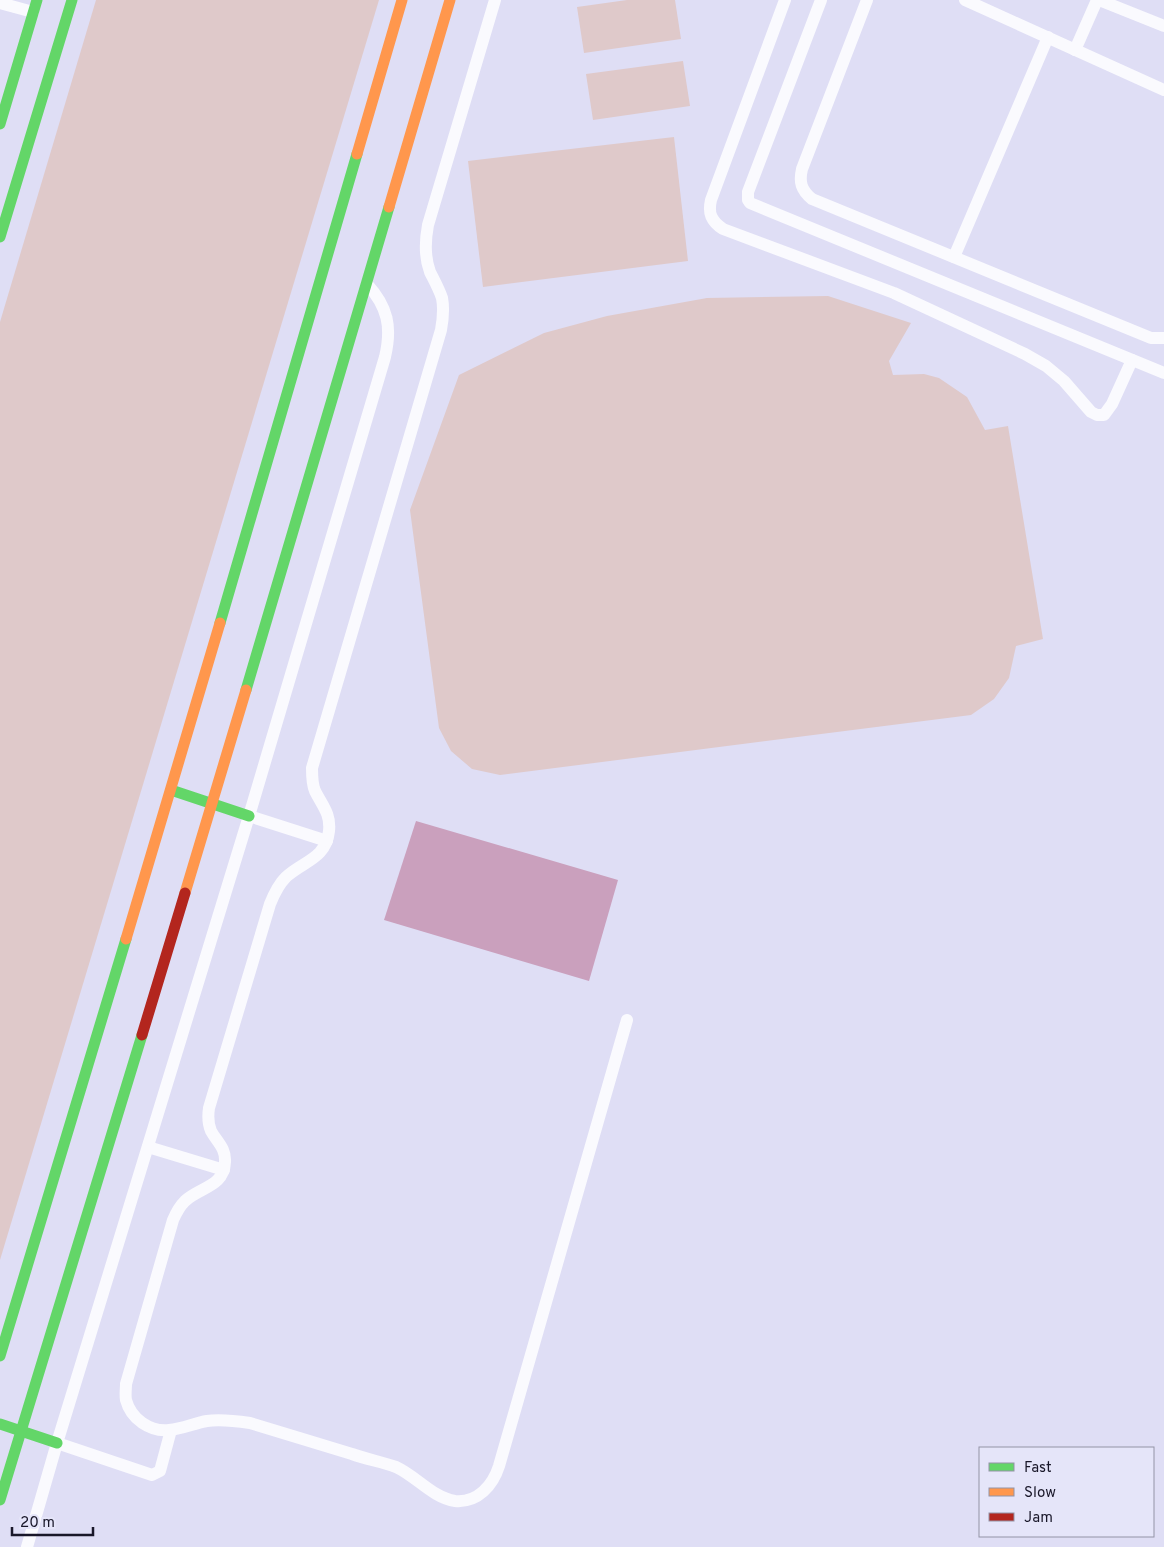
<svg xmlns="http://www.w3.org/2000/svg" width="1164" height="1547" font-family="Overpass,sans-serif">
  <rect width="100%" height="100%" fill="#dfdef5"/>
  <g fill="#dfc9ca">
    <path d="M96 0H379L0 1260V322Z"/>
    <path d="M627 0H675L681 39 584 53 577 7Z"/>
    <path d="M683 61 690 106 593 120 586 74Z"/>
    <path d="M674 137 688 261 483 287 468 161Z"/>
    <path d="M828 296 911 323 889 361 893 375 924 374 939 378 967 397 985 430 1008 426 1043 639 1016 646 1009 678 994 699 971 715 500 775 472 769 451 751 439 728 410 510 459 375 544 333 607 316 707 298Z"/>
  </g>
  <path fill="#caa0bd" d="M416 821 618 880 589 981 384 920Z"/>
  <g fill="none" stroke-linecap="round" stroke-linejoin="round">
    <g stroke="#fafafe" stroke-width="12">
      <path d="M495 0 428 225C425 241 424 256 430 272 434 280 439 289 442 298 444 308 443 319 441 330L312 768C312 776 312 784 315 791 322 805 331 814 329 831 326 859 303 861 286 877 278 885 274 894 270 904L209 1108C208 1115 208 1124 211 1131 217 1142 226 1148 225 1162 224 1187 200 1187 185 1201 180 1206 176 1213 173 1220L126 1384C126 1389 125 1395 126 1400 131 1419 150 1432 169 1430 182 1429 195 1423 207 1421 221 1419 236 1421 250 1423 284 1433 318 1444 352 1454 366 1459 382 1462 396 1467 416 1476 433 1498 455 1501 478 1503 493 1485 499 1466L627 1020"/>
      <path d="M785 0 711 200C708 213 711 221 723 229L894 293 1025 354 1046 366 1064 381 1091 412 1097 415H1104L1112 404 1132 360"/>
      <path d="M821 0 748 192V200L750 203 1164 373"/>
      <path d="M867 0 802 169C799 182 801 190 812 199L1151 338H1164"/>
      <path d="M965 0 1164 90"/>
      <path d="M1099 0 1164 26"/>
      <path d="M0 3 33 12"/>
      <path d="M1075 50 1097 0"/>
      <path d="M954 257 1048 37"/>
      <path d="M249 816 327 841"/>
      <path d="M148 1147 224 1170"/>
      <path d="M57 1443 152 1475 160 1471 171 1430"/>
      <path d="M27 1547 57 1443 249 816 385 357C392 327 388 307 367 284"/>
    </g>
    <g stroke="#63d668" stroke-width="11">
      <path d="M0 124 37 0"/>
      <path d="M0 237 72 0"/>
      <path d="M220 623 357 154"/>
      <path d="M246 690 389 207"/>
      <path d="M171 790 249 816"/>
      <path d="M0 1356 126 939"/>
      <path d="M0 1424 57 1443"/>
      <path d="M0 1500 142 1035"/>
    </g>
    <g stroke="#ff974d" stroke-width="11">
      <path d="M357 154 402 0"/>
      <path d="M389 207 450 0"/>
      <path d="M185 893 246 690"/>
      <path d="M126 939 220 623"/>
    </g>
    <path stroke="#b3261e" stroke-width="11" d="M142 1035 185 893"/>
  </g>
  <rect x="979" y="1447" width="175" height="90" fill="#e5e5f9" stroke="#9393a6"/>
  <rect x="989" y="1463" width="25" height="8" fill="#63d668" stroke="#9393a6"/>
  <text x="1024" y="1472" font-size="15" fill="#191729">Fast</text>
  <rect x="989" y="1488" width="25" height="8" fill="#ff974d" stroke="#9393a6"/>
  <text x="1024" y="1497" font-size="15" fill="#191729">Slow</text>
  <rect x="989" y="1513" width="25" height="8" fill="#b3261e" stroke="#9393a6"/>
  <text x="1024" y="1522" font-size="15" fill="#191729">Jam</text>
  <path d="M12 1527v8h81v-8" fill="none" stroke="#191729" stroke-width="2.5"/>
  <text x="20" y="1527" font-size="15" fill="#191729" stroke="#e5e5f9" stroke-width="4" paint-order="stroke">20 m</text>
</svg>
